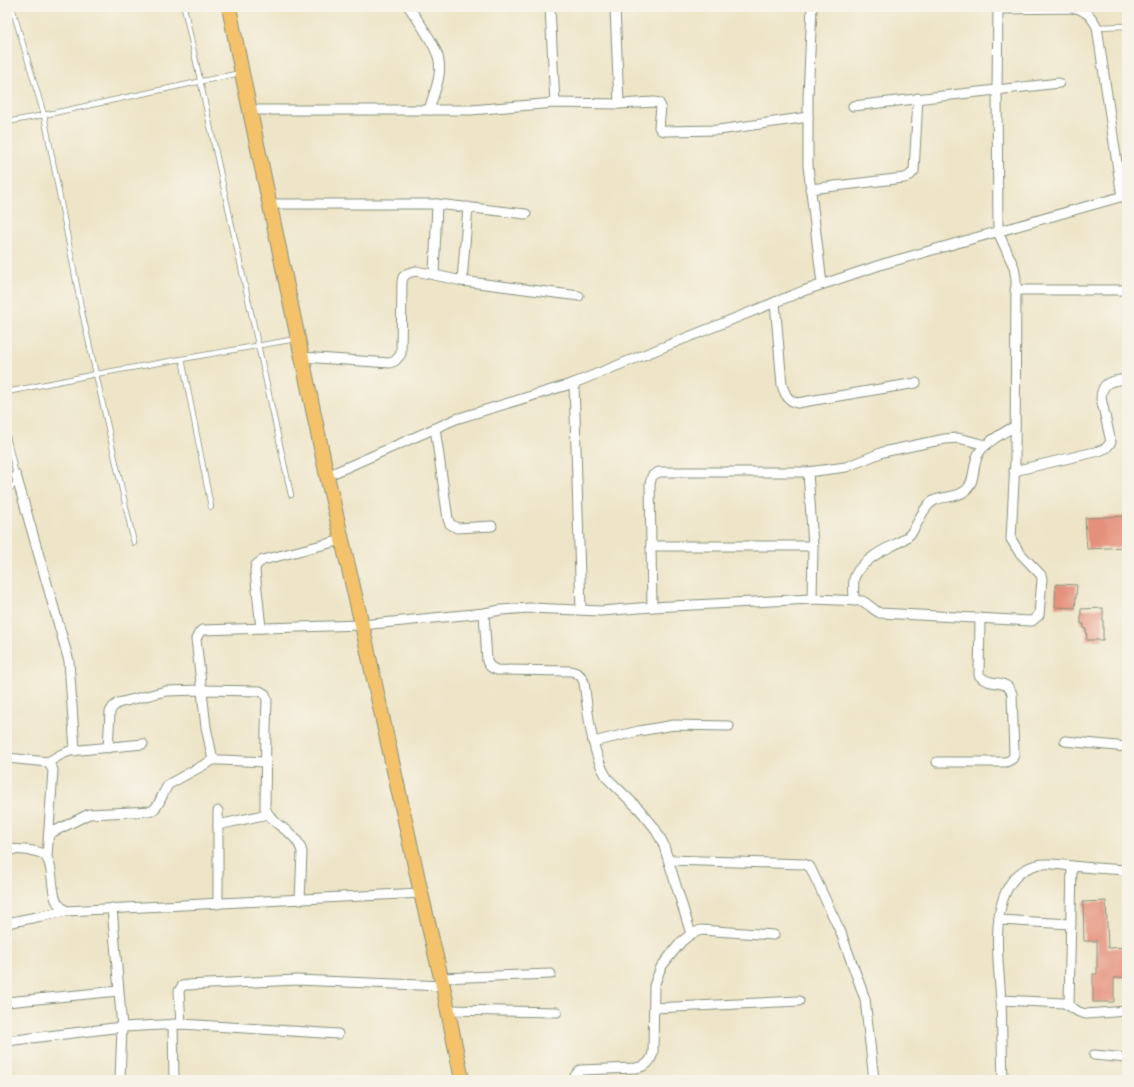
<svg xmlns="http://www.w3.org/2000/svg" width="1134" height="1087" font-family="'Playpen Sans',sans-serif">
  <rect width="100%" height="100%" fill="#f7f3e8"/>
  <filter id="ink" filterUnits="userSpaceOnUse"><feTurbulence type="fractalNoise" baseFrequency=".025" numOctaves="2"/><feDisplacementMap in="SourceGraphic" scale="8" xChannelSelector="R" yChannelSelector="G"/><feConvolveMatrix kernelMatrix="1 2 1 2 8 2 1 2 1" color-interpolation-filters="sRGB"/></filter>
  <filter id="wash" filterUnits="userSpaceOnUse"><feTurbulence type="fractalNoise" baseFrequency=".012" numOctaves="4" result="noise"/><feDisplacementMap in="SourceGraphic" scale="16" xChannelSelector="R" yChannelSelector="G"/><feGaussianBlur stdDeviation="0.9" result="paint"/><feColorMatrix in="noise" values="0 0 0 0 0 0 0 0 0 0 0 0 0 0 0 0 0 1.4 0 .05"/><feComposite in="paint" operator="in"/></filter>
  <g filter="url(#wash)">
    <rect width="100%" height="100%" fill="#eee5c8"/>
    <g id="blocks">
      <g fill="#e5907b">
        <path d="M1127 516V547L1087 549 1085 518Z"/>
        <path d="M1056 584 1077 585 1075 608 1055 607Z"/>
        <path d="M1103 608V640H1087L1086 629H1084V624H1081V609Z"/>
        <path d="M1106 901 1108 948 1127 947V977L1114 978V1002H1093V974H1097V941H1084L1083 902Z"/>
      </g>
    </g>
  </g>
  <g filter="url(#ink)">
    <use href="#blocks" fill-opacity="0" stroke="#86917e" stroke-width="1"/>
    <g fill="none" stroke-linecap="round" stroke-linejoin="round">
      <defs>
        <g id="service">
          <path d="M12 7 44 115 82 312 134 543"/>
          <path d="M184 7 291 495"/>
          <path d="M1097 27 1127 26"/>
          <path d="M7 122 44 115 240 73"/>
          <path d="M182 359 211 507"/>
          <path d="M7 392 96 374 296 339"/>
          <path d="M7 436 16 475 15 484 7 491"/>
        </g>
        <g id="minor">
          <path d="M409 7C418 21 437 46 439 61 442 77 433 95 429 110"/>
          <path d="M550 7 555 103"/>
          <path d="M615 7 619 104"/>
          <path d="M812 7 808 97V166L822 284"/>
          <path d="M998 9 1077 8C1088 13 1092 17 1097 27L1122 197"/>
          <path d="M853 106 1059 83"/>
          <path d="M249 110H471L555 103 619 104 654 102 659 103 661 107 659 127 661 130 666 131 719 130 808 117"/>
          <path d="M810 189 904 178 909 176 914 171 918 98"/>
          <path d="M269 204H437L526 214"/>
          <path d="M434 275 437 204"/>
          <path d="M462 281 468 207"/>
          <path d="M1015 290H1127"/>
          <path d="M775 302 782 385C785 394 787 400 797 403L916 383"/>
          <path d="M302 357 390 363 395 361 401 354 402 282 403 277 408 273 416 271 462 281 579 296"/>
          <path d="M574 383 581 610"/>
          <path d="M435 428 448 519 450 524 457 528 492 526"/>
          <path d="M1014 471 1099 451 1106 448 1111 442 1101 398C1102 380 1113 381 1127 379"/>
          <path d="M808 472 813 546 812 599"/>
          <path d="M16 475 69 661 75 751"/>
          <path d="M327 476 456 419 574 383 803 291 883 264 1127 195"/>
          <path d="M651 546H813"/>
          <path d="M854 601C854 594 853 586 854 579 857 565 880 551 892 546 899 542 907 539 912 532 919 522 923 506 935 500 945 496 958 498 966 490 976 481 972 464 979 453 984 443 1005 432 1015 426"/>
          <path d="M652 607 650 484 652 476 659 472H808L846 467 883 452 945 439 958 438 986 445"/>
          <path d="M484 613 487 661C489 666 491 668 497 670L571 671C578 673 581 675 584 682 588 711 591 754 608 779L640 810 654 827 663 843 691 934"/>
          <path d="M261 628 255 571 256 565 263 560 342 540"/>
          <path d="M1065 741 1127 747"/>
          <path d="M593 742 639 731 674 725 729 726"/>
          <path d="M108 748 110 712 113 707 118 703 166 691 202 690 260 691 265 694 267 700 266 729 265 808C273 828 297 830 302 852L300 900"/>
          <path d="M7 758 48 762 53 770 47 857"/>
          <path d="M213 760 206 727 196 639 199 633 202 630 362 625 484 613 501 610 530 608 601 611 652 607 812 599 862 601C869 604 873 610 880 613L1032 621 1039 615 1042 579 1041 575 1019 552 1011 539 1015 461 1016 279 1014 267 998 232 997 90 998 7"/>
          <path d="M48 762 62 754 70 751 143 744"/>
          <path d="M937 762H1006L1012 759 1014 755 1012 694C1007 677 989 688 979 675L980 618"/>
          <path d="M218 811V904"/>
          <path d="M218 825 268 814"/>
          <path d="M49 834 89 814 152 811C161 805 162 792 169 784L213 760H221L265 762"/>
          <path d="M7 849C18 850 31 849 41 853 55 859 50 887 56 900 58 905 62 908 66 911L421 893"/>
          <path d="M669 860 804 864 810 867 841 933 865 999 874 1080"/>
          <path d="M112 908 122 1027 120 1080"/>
          <path d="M999 920 1071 924"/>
          <path d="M7 923 66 911"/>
          <path d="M441 978 551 974"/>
          <path d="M1001 1000 1064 1003 1079 1012 1086 1014 1127 1011"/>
          <path d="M7 1002 118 991"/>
          <path d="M1069 1005 1072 866"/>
          <path d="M654 1008 799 1001"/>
          <path d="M448 1010 557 1012"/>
          <path d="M173 1024 174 1080"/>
          <path d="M181 1024 179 991 182 986 186 985 297 980 443 986"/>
          <path d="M7 1041 122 1027 181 1024 338 1034"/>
          <path d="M1094 1055 1127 1058"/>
          <path d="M574 1080 575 1076 580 1070 636 1068C646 1066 650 1063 653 1053L654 986 661 967 681 942 691 934 701 930 774 935"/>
          <path d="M1003 1080C1002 1054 1002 1027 1001 1001 999 961 984 880 1036 865 1048 862 1060 865 1072 866 1091 868 1109 869 1127 870"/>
        </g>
        <path id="primary" d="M229 7 242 73 327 476 362 625 421 893 443 986 462 1080"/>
      </defs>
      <use href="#service" stroke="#86917e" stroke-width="6"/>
      <use href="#minor" stroke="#86917e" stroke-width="11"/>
      <use href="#primary" stroke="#86917e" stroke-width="16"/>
      <use href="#service" stroke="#fff" stroke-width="4.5"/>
      <use href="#minor" stroke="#fff" stroke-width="9"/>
      <use href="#primary" stroke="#f4c26a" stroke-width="14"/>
    </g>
  </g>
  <rect width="1134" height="1087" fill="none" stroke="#f7f3e8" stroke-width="24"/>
</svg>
